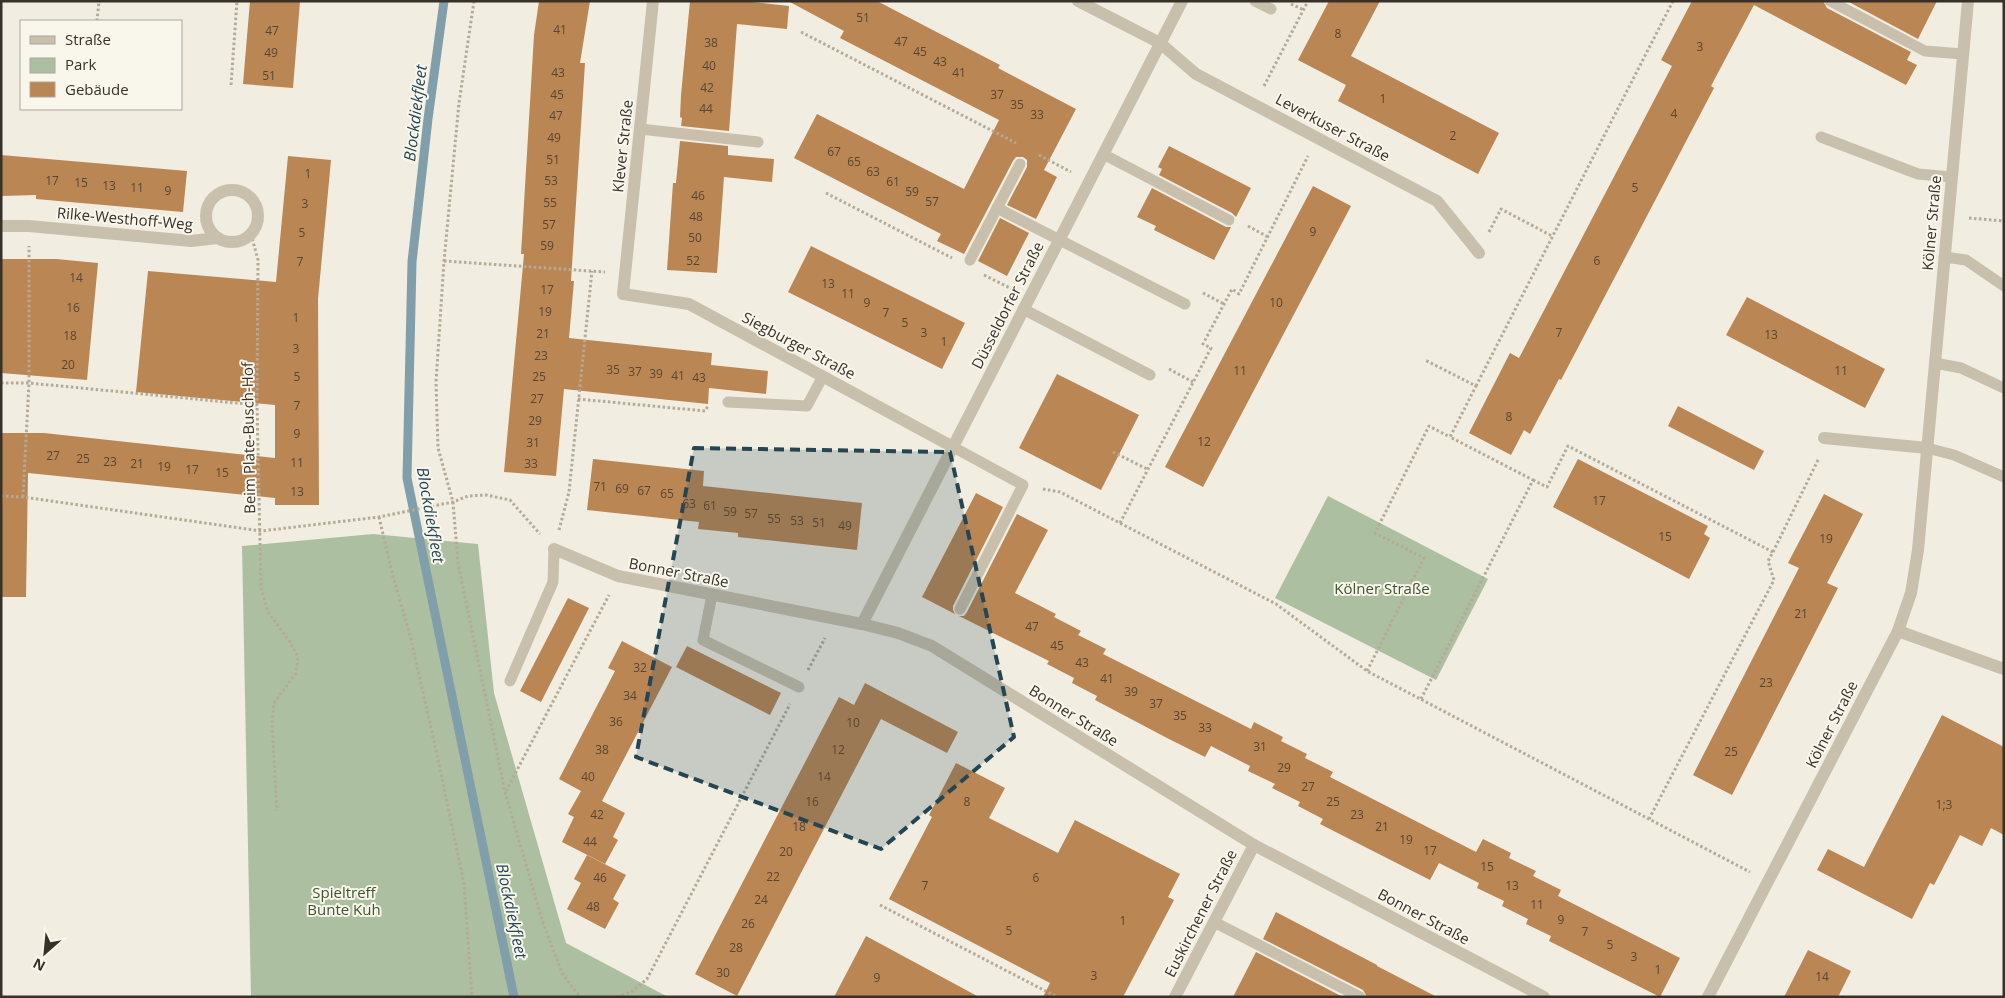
<svg xmlns="http://www.w3.org/2000/svg" width="2005" height="998" font-family="'Open Sans',sans-serif">
  <rect width="100%" height="100%" fill="#f1ede0"/>
  <g fill="#adbfa1">
    <path d="M1328 496 1488 579 1436 680 1275 598Z"/>
    <path d="M373 534 478 544 494 693 566 943 668 997H251L242 546Z"/>
  </g>
  <g fill="none" stroke-linecap="round" stroke-linejoin="round">
    <path stroke="#819fab" stroke-width="9" d="M444 1 428 119 412 262 407 478 514 997"/>
  </g>
  <g fill="#ba8654">
    <path d="M250 1H300L293 88 243 84Z"/>
    <path d="M539 1H590L580 63H585L571 281H574L569 338 712 353 711 365 768 371 766 394 709 388 708 404 564 389 556 476 504 472 524 254H521L534 35Z"/>
    <path d="M690 1H743L789 6 787 29 737 24 729 131 681 126 682 118 680 117 681 95Z"/>
    <path d="M788 1H877L1000 65 998 68 1076 109 1044 170 1057 177 1036 219 1007 205 1027 167V160L1023 157H1016L1013 161 964 254 937 241 941 234 794 158 817 114 964 189 999 120 840 38 844 31Z"/>
    <path d="M1329 1H1380L1351 56 1499 133 1478 174 1338 101 1346 85 1298 60Z"/>
    <path d="M1692 1H1823L1827 8 1911 52 1907 60 1917 65 1906 85 1754 5 1711 86 1714 88 1561 380 1559 379 1530 434 1524 430 1511 455 1469 433 1510 353 1519 358 1672 66 1661 60Z"/>
    <path d="M1847 1H1937L1918 39Z"/>
    <path d="M680 141 728 146V155L774 159 772 182 724 177 717 273 667 270 673 183H676Z"/>
    <path d="M1169 146 1251 188 1236 217 1232 213 1159 175 1162 169 1158 167Z"/>
    <path d="M1 155 187 171 183 212 36 199V195L1 196Z"/>
    <path d="M288 156 331 160 318 299 319 505H275V498L28 473 26 597H1V433H44L275 458V405L136 392 148 271 276 282Z"/>
    <path d="M1313 186 1351 206 1203 487 1165 467Z"/>
    <path d="M1152 188 1226 227H1231L1214 260 1154 230 1156 226 1137 217Z"/>
    <path d="M1000 218 1029 233 1007 276 978 261Z"/>
    <path d="M811 246 965 323 942 369 788 292Z"/>
    <path d="M1 259H56L98 263 87 380 1 373Z"/>
    <path d="M1747 297 1885 369 1865 408 1726 335Z"/>
    <path d="M1057 374 1139 415 1101 490 1019 448Z"/>
    <path d="M1678 406 1764 451 1754 470 1668 426Z"/>
    <path d="M593 459 704 471 703 486 862 503 857 550 738 537V533L698 529 699 522 587 510Z"/>
    <path d="M1578 459 1708 526 1704 534 1710 538 1689 579 1553 507Z"/>
    <path d="M976 493 1003 507 953 606V610L955 614 922 597Z"/>
    <path d="M1824 494 1863 514 1827 583 1838 588 1732 795 1693 775 1799 568 1788 563Z"/>
    <path d="M1017 514 1048 530 1015 593 1056 614 1054 617 1081 631 1078 635 1106 649 1103 654 1251 729 1254 722 1283 737 1281 741 1307 754 1305 758 1333 772 1330 777 1476 852 1483 839 1511 853 1509 858 1536 871 1533 876 1561 890 1558 896 1680 958 1660 997 1549 941 1551 936 1526 924 1528 919 1502 906 1504 901 1477 888 1479 883 1439 863 1430 880 1369 849 1320 824 1323 819 1298 806 1300 802 1272 788 1275 784 1248 771 1250 766 1211 746 1205 757 1167 738 1095 700 1097 696 1072 683 1074 678 1047 664 1049 661 959 616H964L967 612Z"/>
    <path d="M568 598 589 608 541 702 520 691Z"/>
    <path d="M622 641 672 667 602 801 625 813 613 837 618 840 605 864 562 842 574 817 568 814 581 791 559 779 615 671 608 668Z"/>
    <path d="M687 646 781 693 770 715 676 667Z"/>
    <path d="M865 683 958 732 947 753 881 719 737 996 695 974 839 697 854 705Z"/>
    <path d="M1942 715 2004 747V835L1991 828 1982 846 1960 835 1934 885 1930 883 1912 919 1817 870 1828 849 1864 867Z"/>
    <path d="M956 763 1005 788 989 818 1058 853 1075 820 1180 874 1168 897 1174 900 1123 997H1043L1050 983 889 899 932 817 929 815Z"/>
    <path d="M587 855 626 875 613 899 619 903 605 929 567 909 581 883 574 879Z"/>
    <path d="M1276 912 1377 965V966L1437 997H1367L1363 990 1263 939Z"/>
    <path d="M866 936 979 997H834Z"/>
    <path d="M1808 950 1851 971 1838 997H1784Z"/>
    <path d="M1256 952 1343 997H1233Z"/>
  </g>
  <g fill="none" stroke-linecap="round" stroke-linejoin="round">
    <g stroke="#b4aa97" stroke-width="3" stroke-dasharray="2.5 2.5" stroke-linecap="butt">
      <path d="M474 1 459 103 444 261 436 382 438 448 453 502 458 563 505 792 543 923 562 973 580 997"/>
      <path d="M1291 4 1304 10"/>
      <path d="M97 21 99 1"/>
      <path d="M801 32 1016 143"/>
      <path d="M231 85 237 1"/>
      <path d="M1264 86 1308 1"/>
      <path d="M1039 155 1071 172"/>
      <path d="M826 193 952 258"/>
      <path d="M1969 218 2004 221"/>
      <path d="M1248 226 1268 237"/>
      <path d="M1489 232 1501 209 1552 236"/>
      <path d="M251 234 258 260 257 405 261 588 268 612 290 642 298 657 296 673 274 703 272 724 277 811"/>
      <path d="M444 261 605 272"/>
      <path d="M984 275 1012 289"/>
      <path d="M1203 293 1224 304"/>
      <path d="M1169 369 1193 382"/>
      <path d="M1 383H29L257 405"/>
      <path d="M1476 386 1673 1"/>
      <path d="M578 399 705 411 708 406"/>
      <path d="M1113 452 1147 469"/>
      <path d="M1533 480 1547 487 1568 446 1773 552 1768 561 1774 580 1649 819"/>
      <path d="M1043 489 1060 492 1276 604 1367 671 1750 872"/>
      <path d="M1 496 23 497 261 531 379 517 453 502 468 496 486 495 510 500 540 534"/>
      <path d="M23 497 29 383V246"/>
      <path d="M379 517 393 577 409 631 438 759 464 884 472 997"/>
      <path d="M1120 523 1211 348 1203 344 1232 289 1239 294 1308 156"/>
      <path d="M559 530 569 492 592 271"/>
      <path d="M1773 552 1819 458"/>
      <path d="M808 670 825 638"/>
      <path d="M1367 671 1424 558 1375 533 1429 426 1450 437"/>
      <path d="M1421 699 1533 480 1450 437 1476 386 1425 360"/>
      <path d="M506 791 609 595"/>
      <path d="M880 905 1057 997"/>
      <path d="M617 997 633 991 647 979 790 704"/>
    </g>
    <g stroke="#c8c0ac" stroke-width="11">
      <path d="M1255 1 1271 9"/>
      <path d="M1830 1 1925 51 1963 54"/>
      <path d="M640 129 758 142"/>
      <path d="M1821 137 1918 174 1952 177"/>
      <path d="M1103 154 1229 220"/>
      <path d="M997 208 1185 304"/>
      <path d="M1944 257 1966 260 2004 286"/>
      <path d="M970 260 1020 164"/>
      <path d="M1023 309 1150 375"/>
      <path d="M1935 363 1961 368 2004 388"/>
      <path d="M728 402 807 406 823 376"/>
      <path d="M953 447 1023 485 960 609"/>
      <path d="M1927 448 1954 455 2004 477"/>
      <path d="M712 595 703 640 799 687"/>
      <path d="M510 681 553 582 554 549"/>
      <path d="M1214 922 1360 997"/>
    </g>
    <g stroke="#c8c0ac" stroke-width="12">
      <path d="M653 1 623 294 689 304 953 447"/>
      <path d="M1078 1 1160 43 1196 74 1437 201 1479 253"/>
      <circle cx="232" cy="216" r="26"/>
      <path d="M1 226H29L191 241 218 238"/>
      <path d="M1824 438 1927 448"/>
      <path d="M554 549 618 576 862 624 898 633 932 646 1254 845 1544 997"/>
      <path d="M862 624 1182 1"/>
      <path d="M1898 631 2004 669"/>
      <path d="M1175 997 1254 845"/>
      <path d="M1708 997 1898 631 1911 593 1918 550 1968 1"/>
    </g>
  </g>
  <path fill="#244554" fill-opacity="0.2" stroke="#244554" stroke-width="4" stroke-dasharray="10 6" stroke-linejoin="round" d="M694 448 950 452 1014 737 881 849 636 757Z"/>
  <g text-anchor="middle" dominant-baseline="central" stroke-width="4" stroke-linejoin="round" paint-order="stroke">
    <g font-size="12" fill="#584634">
      <text x="863" y="17">51</text>
      <text x="560" y="29">41</text>
      <text x="272" y="30">47</text>
      <text x="1338" y="33">8</text>
      <text x="901" y="41">47</text>
      <text x="711" y="42">38</text>
      <text x="1700" y="46">3</text>
      <text x="920" y="51">45</text>
      <text x="271" y="52">49</text>
      <text x="940" y="61">43</text>
      <text x="709" y="65">40</text>
      <text x="558" y="72">43</text>
      <text x="959" y="72">41</text>
      <text x="269" y="75">51</text>
      <text x="707" y="87">42</text>
      <text x="557" y="94">45</text>
      <text x="997" y="94">37</text>
      <text x="1383" y="98">1</text>
      <text x="1017" y="104">35</text>
      <text x="706" y="108">44</text>
      <text x="1674" y="113">4</text>
      <text x="1037" y="114">33</text>
      <text x="556" y="115">47</text>
      <text x="1453" y="135">2</text>
      <text x="554" y="137">49</text>
      <text x="834" y="151">67</text>
      <text x="553" y="159">51</text>
      <text x="854" y="161">65</text>
      <text x="873" y="171">63</text>
      <text x="308" y="173">1</text>
      <text x="52" y="180">17</text>
      <text x="551" y="180">53</text>
      <text x="893" y="181">61</text>
      <text x="81" y="182">15</text>
      <text x="109" y="185">13</text>
      <text x="137" y="187">11</text>
      <text x="1635" y="187">5</text>
      <text x="168" y="190">9</text>
      <text x="912" y="191">59</text>
      <text x="698" y="195">46</text>
      <text x="932" y="201">57</text>
      <text x="550" y="202">55</text>
      <text x="305" y="203">3</text>
      <text x="696" y="216">48</text>
      <text x="549" y="224">57</text>
      <text x="1313" y="231">9</text>
      <text x="302" y="232">5</text>
      <text x="695" y="237">50</text>
      <text x="547" y="245">59</text>
      <text x="693" y="260">52</text>
      <text x="1597" y="260">6</text>
      <text x="300" y="261">7</text>
      <text x="76" y="277">14</text>
      <text x="828" y="283">13</text>
      <text x="547" y="289">17</text>
      <text x="848" y="293">11</text>
      <text x="867" y="302">9</text>
      <text x="1276" y="302">10</text>
      <text x="73" y="307">16</text>
      <text x="545" y="311">19</text>
      <text x="886" y="312">7</text>
      <text x="296" y="317">1</text>
      <text x="905" y="322">5</text>
      <text x="924" y="332">3</text>
      <text x="1559" y="332">7</text>
      <text x="543" y="333">21</text>
      <text x="1771" y="334">13</text>
      <text x="70" y="335">18</text>
      <text x="944" y="341">1</text>
      <text x="296" y="348">3</text>
      <text x="541" y="355">23</text>
      <text x="68" y="364">20</text>
      <text x="613" y="369">35</text>
      <text x="1240" y="370">11</text>
      <text x="1841" y="370">11</text>
      <text x="635" y="371">37</text>
      <text x="656" y="373">39</text>
      <text x="678" y="375">41</text>
      <text x="297" y="376">5</text>
      <text x="539" y="376">25</text>
      <text x="699" y="377">43</text>
      <text x="537" y="398">27</text>
      <text x="297" y="405">7</text>
      <text x="1509" y="416">8</text>
      <text x="535" y="420">29</text>
      <text x="297" y="433">9</text>
      <text x="1204" y="441">12</text>
      <text x="533" y="442">31</text>
      <text x="53" y="455">27</text>
      <text x="83" y="458">25</text>
      <text x="110" y="461">23</text>
      <text x="297" y="462">11</text>
      <text x="137" y="463">21</text>
      <text x="531" y="463">33</text>
      <text x="164" y="466">19</text>
      <text x="192" y="469">17</text>
      <text x="222" y="472">15</text>
      <text x="600" y="486">71</text>
      <text x="622" y="488">69</text>
      <text x="644" y="490">67</text>
      <text x="297" y="491">13</text>
      <text x="667" y="493">65</text>
      <text x="1599" y="500">17</text>
      <text x="689" y="503">63</text>
      <text x="710" y="505">61</text>
      <text x="730" y="511">59</text>
      <text x="751" y="513">57</text>
      <text x="774" y="518">55</text>
      <text x="797" y="520">53</text>
      <text x="819" y="522">51</text>
      <text x="845" y="525">49</text>
      <text x="1665" y="536">15</text>
      <text x="1826" y="538">19</text>
      <text x="1801" y="613">21</text>
      <text x="1032" y="626">47</text>
      <text x="1057" y="645">45</text>
      <text x="1082" y="662">43</text>
      <text x="640" y="667">32</text>
      <text x="1107" y="678">41</text>
      <text x="1766" y="682">23</text>
      <text x="1131" y="691">39</text>
      <text x="630" y="695">34</text>
      <text x="1156" y="703">37</text>
      <text x="1180" y="715">35</text>
      <text x="616" y="721">36</text>
      <text x="853" y="722">10</text>
      <text x="1205" y="727">33</text>
      <text x="1260" y="746">31</text>
      <text x="602" y="749">38</text>
      <text x="838" y="749">12</text>
      <text x="1731" y="751">25</text>
      <text x="1284" y="767">29</text>
      <text x="588" y="776">40</text>
      <text x="824" y="776">14</text>
      <text x="1308" y="786">27</text>
      <text x="812" y="801">16</text>
      <text x="967" y="801">8</text>
      <text x="1333" y="801">25</text>
      <text x="1944" y="804">1;3</text>
      <text x="597" y="814">42</text>
      <text x="1357" y="814">23</text>
      <text x="799" y="826">18</text>
      <text x="1382" y="826">21</text>
      <text x="1406" y="839">19</text>
      <text x="590" y="841">44</text>
      <text x="1430" y="850">17</text>
      <text x="786" y="851">20</text>
      <text x="1487" y="866">15</text>
      <text x="773" y="876">22</text>
      <text x="600" y="877">46</text>
      <text x="1036" y="877">6</text>
      <text x="925" y="885">7</text>
      <text x="1512" y="885">13</text>
      <text x="761" y="899">24</text>
      <text x="1537" y="904">11</text>
      <text x="593" y="906">48</text>
      <text x="1561" y="919">9</text>
      <text x="1123" y="920">1</text>
      <text x="748" y="923">26</text>
      <text x="1009" y="930">5</text>
      <text x="1585" y="931">7</text>
      <text x="1610" y="944">5</text>
      <text x="736" y="947">28</text>
      <text x="1634" y="956">3</text>
      <text x="1658" y="969">1</text>
      <text x="723" y="972">30</text>
      <text x="1094" y="975">3</text>
      <text x="1822" y="976">14</text>
      <text x="877" y="977">9</text>
    </g>
    <g font-size="15" fill="#37312a" stroke="#f9f6ec">
      <text transform="translate(1333 127) rotate(28)">Leverkuser Straße</text>
      <text transform="translate(622 146) rotate(-84)">Klever Straße</text>
      <text transform="translate(125 218) rotate(5)">Rilke-Westhoff-Weg</text>
      <text transform="translate(1931 223) rotate(-85)">Kölner Straße</text>
      <text transform="translate(1007 305) rotate(-63)">Düsseldorfer Straße</text>
      <text transform="translate(799 345) rotate(28)">Siegburger Straße</text>
      <text transform="translate(248 438) rotate(-91)">Beim Plate-Busch-Hof</text>
      <text transform="translate(679 572) rotate(11)">Bonner Straße</text>
      <text transform="translate(1074 715) rotate(32)">Bonner Straße</text>
      <text transform="translate(1831 724) rotate(-63)">Kölner Straße</text>
      <text transform="translate(1200 913) rotate(-63)">Euskirchener Straße</text>
      <text transform="translate(1424 916) rotate(28)">Bonner Straße</text>
    </g>
    <g font-size="15" fill="#3e5331" stroke="#f9f6ec">
      <text x="1382" y="588">Kölner Straße</text>
      <text x="344" y="892">Spieltreff<tspan x="344" dy="17">Bunte Kuh</tspan></text>
    </g>
    <g font-size="16" font-style="italic" fill="#244554" stroke="#f9f6ec">
      <text transform="translate(415 113) rotate(-83)">Blockdiekfleet</text>
      <text transform="translate(431 515) rotate(80)">Blockdiekfleet</text>
      <text transform="translate(512 911) rotate(78)">Blockdiekfleet</text>
    </g>
  </g>
  <rect width="2005" height="998" fill="none" stroke="#37312a" stroke-width="5"/>
  <rect x="20" y="20" width="162" height="90" fill="#f9f6ec" stroke="#aba79e"/>
  <rect x="30" y="36" width="25" height="8" fill="#c8c0ac" stroke="#aba79e"/>
  <text x="65" y="45" font-size="15" fill="#37312a">Straße</text>
  <rect x="30" y="58" width="25" height="15" fill="#adbfa1" stroke="#aba79e"/>
  <text x="65" y="70" font-size="15" fill="#37312a">Park</text>
  <rect x="30" y="82" width="25" height="15" fill="#ba8654" stroke="#aba79e"/>
  <text x="65" y="95" font-size="15" fill="#37312a">Gebäude</text>
  <g transform="translate(45 953) rotate(207)" stroke="#f9f6ec" stroke-width="4" paint-order="stroke">
  <path d="M0-4L9 19L0 12L-9 19Z" fill="#37312a"/>
  <text y="-8" font-size="14" font-weight="bold" text-anchor="middle" fill="#37312a">N</text>
  </g>
</svg>
